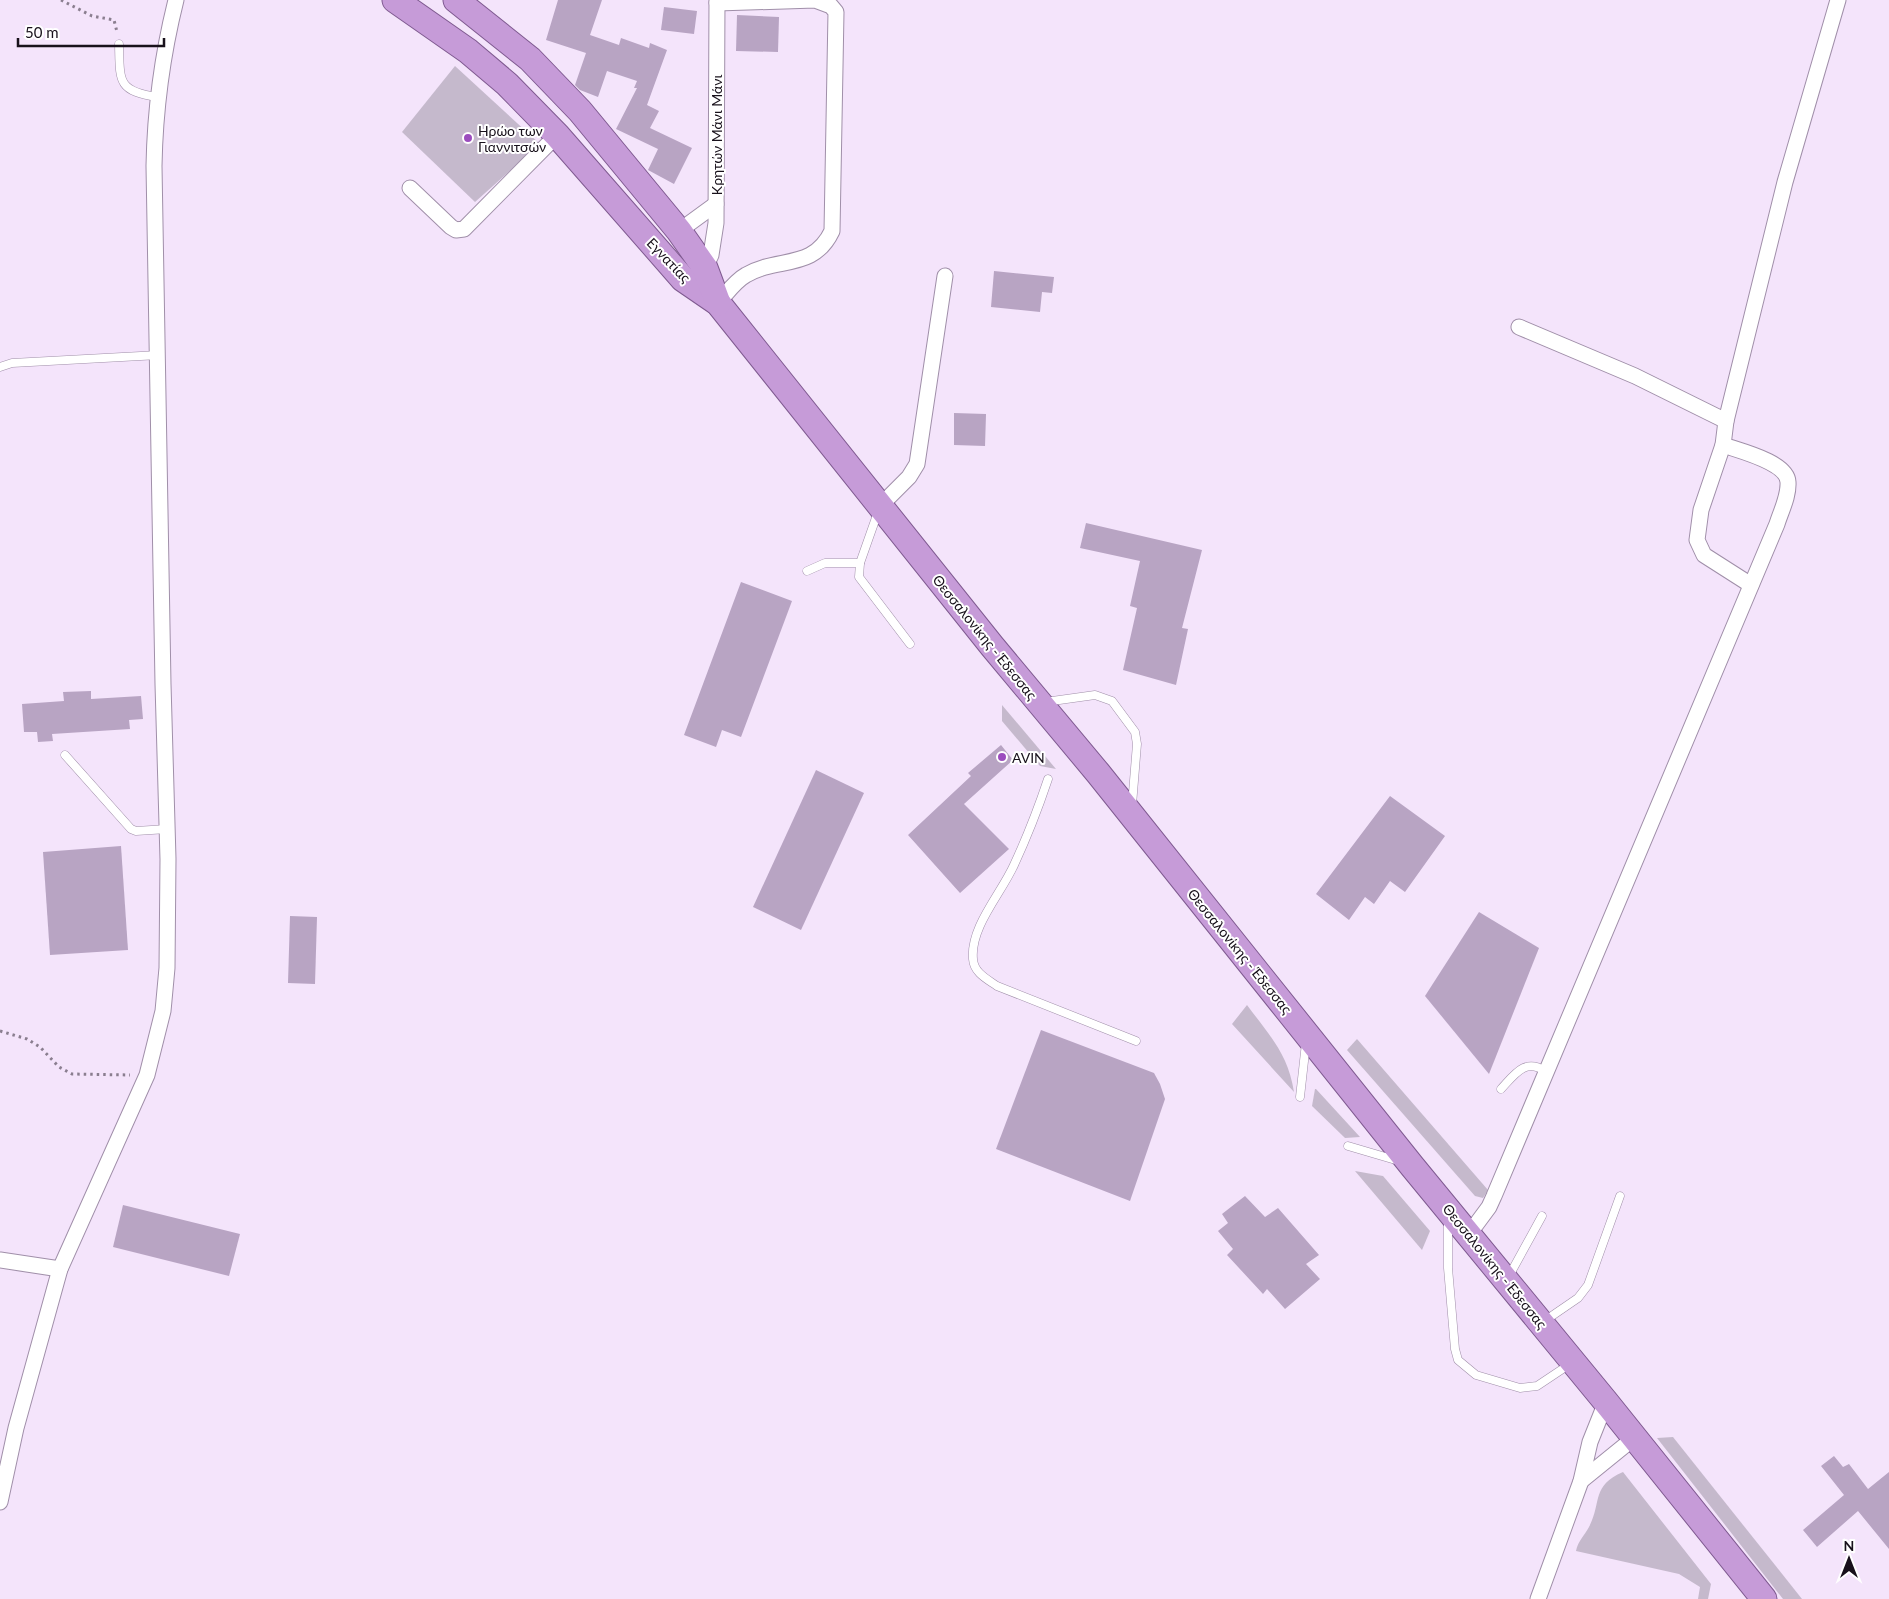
<svg xmlns="http://www.w3.org/2000/svg" width="1889" height="1599" font-family="Lato,sans-serif">
  <rect width="100%" height="100%" fill="#f4e4fb"/>
  <g fill="#c5b9cc">
    <path d="M455 66 540 144 475 202 402 132Z"/>
    <path d="M1002 705 1056 769 1040 766 1002 721Z"/>
    <path d="M1247 1005C1270 1036 1288 1054 1294 1092L1232 1024Z"/>
    <path d="M1357 1039 1488 1190 1483 1198 1475 1196 1347 1050Z"/>
    <path d="M1315 1089H1316L1360 1137 1345 1138 1312 1106Z"/>
    <path d="M1355 1171 1383 1176 1430 1231 1422 1250Z"/>
    <path d="M1673 1437 1802 1599H1783L1657 1438Z"/>
    <path d="M1623 1472 1711 1584 1708 1599H1698L1700 1587 1679 1574 1576 1551C1578 1541 1584 1536 1589 1527 1602 1502 1591 1486 1623 1472Z"/>
  </g>
  <g fill="#b8a4c3">
    <path d="M558 0H602L590 35 619 45 621 38 649 48 650 43 667 50 647 105 659 111 650 128 692 148 674 184 648 170 658 149 616 129 637 88H634L637 81 607 71 598 97 580 90 575 85 586 53 546 40Z"/>
    <path d="M664 7 697 11 694 34 661 30Z"/>
    <path d="M737 15 779 17 778 52 736 51Z"/>
    <path d="M994 271 1054 277 1052 293 1042 292 1040 312 991 307Z"/>
    <path d="M954 413 986 414 985 446 954 445Z"/>
    <path d="M1086 523 1202 550 1182 628 1188 629 1176 685 1123 670 1137 608 1130 606 1140 561 1080 548Z"/>
    <path d="M741 582 792 601 741 737 722 730 716 747 684 735Z"/>
    <path d="M91 691V699L141 696 143 719 129 720 130 729 52 734 53 741 38 742 37 732H24L22 704 64 701 63 692Z"/>
    <path d="M1001 745 1013 760 964 804 1009 849 960 893 908 835 971 776 968 773Z"/>
    <path d="M816 770 864 793 801 930 753 907Z"/>
    <path d="M1390 796 1445 836 1405 892 1390 881 1374 904 1365 897 1349 920 1316 894Z"/>
    <path d="M121 846 128 950 50 955 43 852Z"/>
    <path d="M1479 912 1539 948 1489 1074 1425 996Z"/>
    <path d="M290 916 317 917 315 984 288 983Z"/>
    <path d="M1041 1030 1154 1073 1160 1084 1165 1099 1130 1201 996 1149Z"/>
    <path d="M1245 1196 1265 1217 1278 1208 1319 1255 1306 1264 1320 1279 1285 1309 1267 1289 1263 1294 1227 1255 1233 1249 1218 1231 1228 1223 1222 1214Z"/>
    <path d="M123 1205 240 1234 229 1276 113 1247Z"/>
    <path d="M1834 1456 1843 1467 1849 1464 1868 1489 1889 1472V1549L1858 1511 1817 1547 1803 1530 1844 1495 1821 1466Z"/>
  </g>
  <g fill="none" stroke-linecap="round" stroke-linejoin="round">
    <defs>
      <g id="service">
        <path d="M119 44C120 81 117 91 157 97"/>
        <path d="M0 367 12 363 159 355"/>
        <path d="M878 512 860 563 859 577 910 644"/>
        <path d="M807 571 825 563H860"/>
        <path d="M1045 702 1095 695 1112 701 1135 732 1137 744 1132 805"/>
        <path d="M65 755 131 829 136 831 167 829"/>
        <path d="M1048 779C1038 809 1027 837 1014 865 1001 894 970 927 973 959 974 973 987 979 997 986L1136 1041"/>
        <path d="M1501 1089C1515 1074 1525 1058 1545 1071"/>
        <path d="M1300 1097 1306 1043"/>
        <path d="M1348 1146 1399 1161"/>
        <path d="M1448 1222V1268L1455 1349 1458 1360 1476 1375 1520 1388 1537 1386 1570 1364"/>
        <path d="M1509 1276 1542 1216"/>
        <path d="M1543 1322 1578 1298 1588 1285 1620 1196"/>
      </g>
      <g id="minor">
        <path d="M717 3 815 0 831 6 836 12 832 231C813 271 778 256 746 275 735 281 727 293 718 303"/>
        <path d="M410 188 451 227 456 230 464 229 557 135"/>
        <path d="M679 231 716 204"/>
        <path d="M705 268 711 255 716 223 717 0"/>
        <path d="M1519 327 1635 376 1726 421"/>
        <path d="M880 506 909 477 917 464 945 276"/>
        <path d="M1751 585 1704 555 1697 540 1701 510 1723 445 1726 421 1785 182 1838 0"/>
        <path d="M1469 1234 1489 1207 1494 1196 1777 524C1781 511 1789 496 1788 482 1787 462 1740 451 1723 445"/>
        <path d="M0 1260 60 1269"/>
        <path d="M1581 1481 1634 1438"/>
        <path d="M0 1502 16 1428 60 1269 147 1075 163 1011 167 968 168 859 163 684 154 166C155 109 162 56 176 0"/>
        <path d="M1538 1599 1581 1481 1590 1442 1606 1402"/>
      </g>
      <g id="trunk">
        <path d="M395 0 468 51 507 84 557 135 683 279 718 303 992 646 1098 773 1412 1166 1606 1402 1764 1599"/>
        <path d="M456 0 530 59 580 111 679 231 705 268 718 303"/>
      </g>
    </defs>
    <use href="#service" stroke="#a08fa9" stroke-width="9"/>
    <use href="#minor" stroke="#a08fa9" stroke-width="17"/>
    <use href="#trunk" stroke="#7f5a90" stroke-width="27"/>
    <g stroke="#8a7e8f" stroke-width="3" stroke-dasharray="2.5 4" stroke-linecap="butt">
      <path d="M61 0 92 16 114 20 117 32"/>
      <path d="M0 1031 27 1039 40 1047 59 1067 72 1074 130 1075"/>
    </g>
    <use href="#service" stroke="#fff" stroke-width="8"/>
    <use href="#minor" stroke="#fff" stroke-width="15"/>
    <use href="#trunk" stroke="#c69bd8" stroke-width="25"/>
  </g>
  <g fill="#9c4dbe" stroke="#fff" stroke-width="2">
    <circle cx="468" cy="138" r="5"/>
    <circle cx="1002" cy="757" r="5"/>
  </g>
  <g text-anchor="middle" dominant-baseline="central" stroke-width="4" stroke-linejoin="round" paint-order="stroke">
    <g font-size="14" fill="#18111b" stroke="#fff" text-anchor="start">
      <text x="478" y="130">Ηρώο των<tspan x="478" dy="16">Γιαννιτσών</tspan></text>
      <text x="1012" y="757">AVIN</text>
    </g>
    <g font-size="14" fill="#18111b" stroke="#fff">
      <text transform="translate(716 135) rotate(-90)">Κρητών Μάνι Μάνι</text>
      <text transform="translate(669 260) rotate(46)">Εγνατίας</text>
      <text transform="translate(985 637) rotate(51)">Θεσσαλονίκης - Έδεσσας</text>
      <text transform="translate(1240 951) rotate(51)">Θεσσαλονίκης - Έδεσσας</text>
      <text transform="translate(1495 1266) rotate(51)">Θεσσαλονίκης - Έδεσσας</text>
    </g>
  </g>
  <g transform="translate(1849 1559)" stroke="#ffffff" stroke-width="4" paint-order="stroke">
  <path d="M0-4L9 19L0 12L-9 19Z" fill="#18111b"/>
  <text y="-8" font-size="14" font-weight="bold" text-anchor="middle" fill="#18111b">N</text>
  </g>
  <path d="M18 38v8h146v-8" fill="none" stroke="#18111b" stroke-width="2.5"/>
  <text x="25" y="38" font-size="15" fill="#18111b" stroke="#ffffff" stroke-width="4" paint-order="stroke">50 m</text>
</svg>
